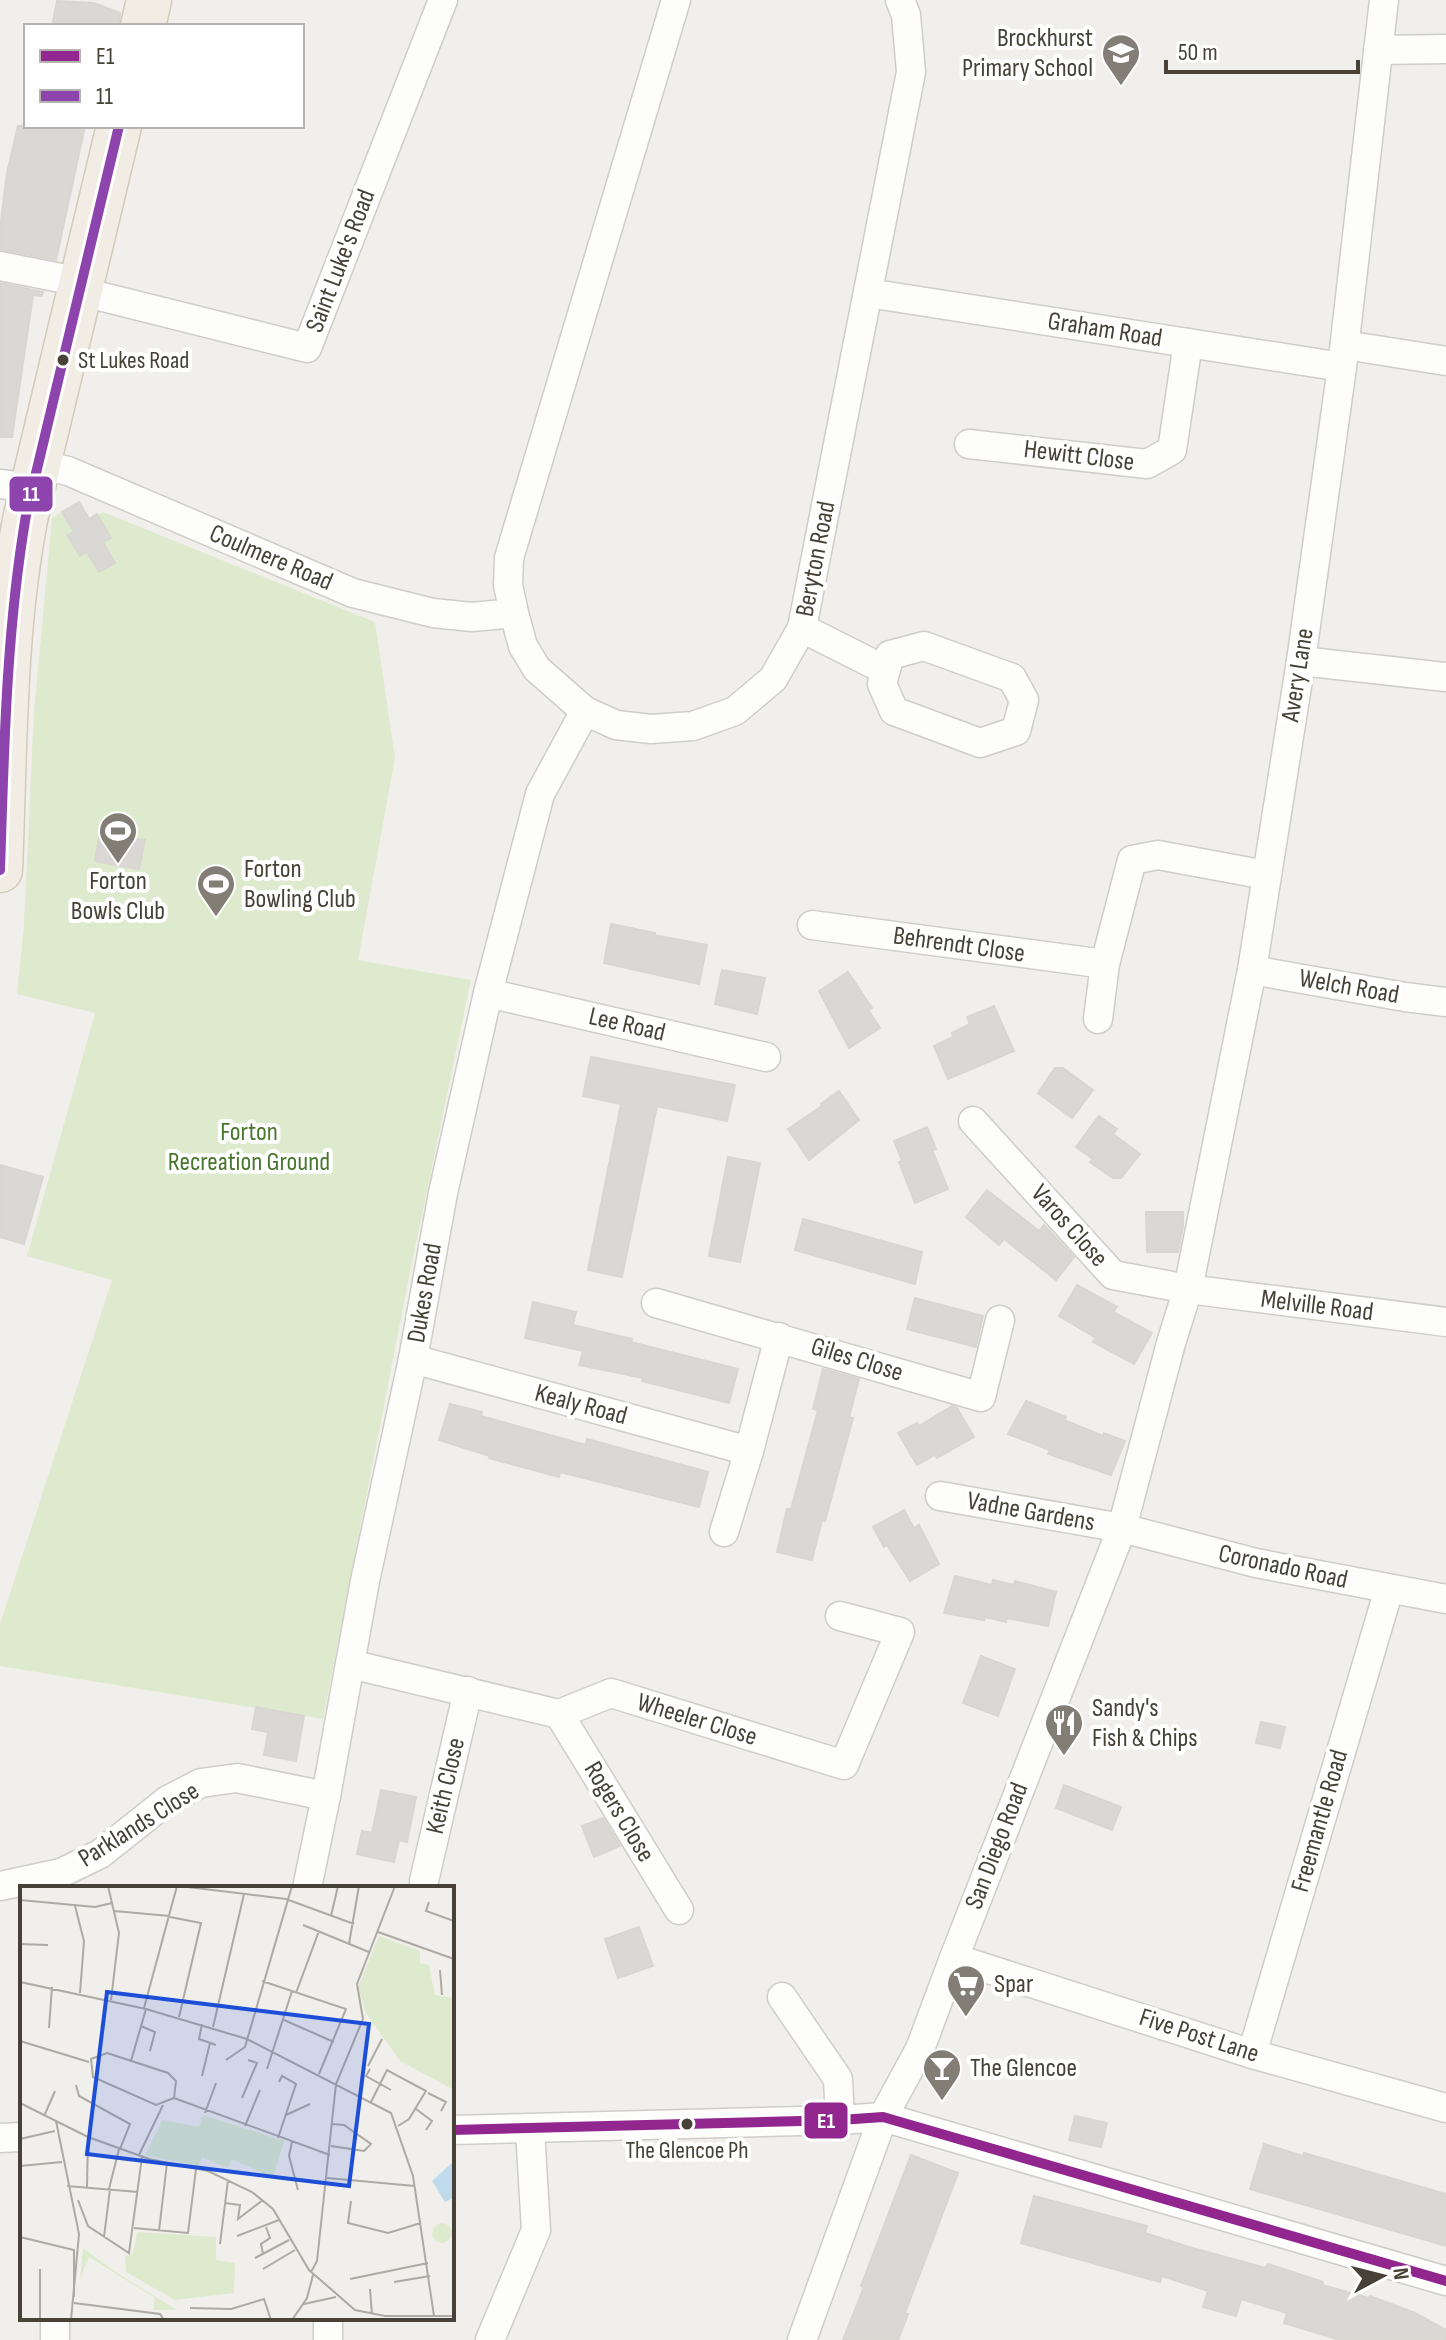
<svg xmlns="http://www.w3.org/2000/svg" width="1446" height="2340" font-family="'Sofia Sans Condensed',sans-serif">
  <rect width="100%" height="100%" fill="#f1efeb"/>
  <path fill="#deeacd" d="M79 502 89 519 103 512 375 622 395 758 358 960 471 980 409 1277 323 1719 0 1666V1624L112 1280 27 1256 95 1013 17 994 24 925 34 712 52 518Z"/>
  <g fill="#dad8d4" stroke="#d9d6d1" stroke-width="2">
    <path d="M57 1 94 3 120 13 119 26H52Z"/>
    <path d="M18 126H85L56 260 0 249V229L7 173Z"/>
    <path d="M0 283 43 292 42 296 33 295 12 437H0Z"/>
    <path d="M79 502 89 519 97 514 111 538 103 542 115 563 99 572 87 552 80 556 67 535 74 532 62 512Z"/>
    <path d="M100 833 145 840 139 869 95 861Z"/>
    <path d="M611 924 655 933 654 935 707 945 699 984 604 963Z"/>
    <path d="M722 970 765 978 757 1014 715 1004Z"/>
    <path d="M848 972 872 1008 868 1010 880 1028 849 1048 819 991Z"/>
    <path d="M994 1006 1014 1051 948 1079 934 1046 953 1037 952 1033 970 1024 967 1017Z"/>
    <path d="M591 1057 735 1085 727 1121 657 1106 622 1277 588 1270 621 1104 583 1096Z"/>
    <path d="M1055 1068H1063L1093 1090 1072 1118 1038 1093Z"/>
    <path d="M839 1091 859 1120 809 1160 788 1129 822 1106 821 1104Z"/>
    <path d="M1099 1116 1117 1129 1113 1134 1140 1154 1121 1178H1113L1104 1172 1090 1162 1093 1159 1076 1147Z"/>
    <path d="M927 1127 936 1149 932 1150 948 1189 915 1203 899 1162 902 1161 894 1141Z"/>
    <path d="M728 1157 760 1163 740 1262 709 1256Z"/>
    <path d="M0 1165 43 1177 24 1244 0 1237Z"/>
    <path d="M987 1190 1039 1231 1044 1225 1074 1257 1056 1280 1004 1239 999 1245 966 1217Z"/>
    <path d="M1146 1212H1183V1227L1178 1252H1147Z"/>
    <path d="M803 1219 922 1252 915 1284 795 1250Z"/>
    <path d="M1077 1285 1117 1307 1113 1312 1152 1333 1134 1364 1093 1342 1096 1338 1059 1316Z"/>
    <path d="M915 1298 983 1316 976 1347 907 1329Z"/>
    <path d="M533 1302 576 1312 573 1325 632 1339 631 1342 738 1369 729 1403 642 1381 643 1378 579 1365 583 1351 525 1338Z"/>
    <path d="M823 1369 859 1379 849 1417 853 1418 825 1521 822 1520 812 1560 777 1552 787 1509H791L818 1410 813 1409Z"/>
    <path d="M1026 1401 1066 1417 1064 1420 1103 1436 1104 1433 1125 1441 1111 1475 1048 1454 1050 1450 1008 1434Z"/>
    <path d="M450 1404 482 1412 481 1416 586 1445 587 1439 708 1472 699 1507 560 1472 559 1477 489 1458 490 1456 439 1440Z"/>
    <path d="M952 1406 957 1408 974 1437 937 1458 935 1455 917 1465 898 1433 917 1423 919 1426Z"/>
    <path d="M904 1510 914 1528 919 1525 939 1564 910 1581 887 1545 884 1547 873 1527Z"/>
    <path d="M955 1576 992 1585 993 1580 1014 1585 1015 1581 1056 1592 1048 1626 1007 1618 1006 1622 985 1617 984 1620 944 1613Z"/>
    <path d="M981 1656 1015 1669 998 1716 963 1703Z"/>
    <path d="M256 1707 304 1716 296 1761 264 1755 268 1732 252 1729Z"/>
    <path d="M1261 1722 1285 1727 1280 1748 1256 1743Z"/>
    <path d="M1064 1785 1121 1807 1112 1830 1056 1808Z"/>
    <path d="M381 1790 416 1797 407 1842 399 1840 394 1862 357 1854 362 1831 372 1833Z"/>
    <path d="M603 1818 620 1846 594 1857 582 1826Z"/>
    <path d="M639 1927 653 1966 618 1978 605 1939Z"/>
    <path d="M1075 2116 1107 2123 1101 2147 1069 2140Z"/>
    <path d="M1264 2144 1303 2156 1304 2153 1446 2194V2246L1250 2189Z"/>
    <path d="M911 2155 958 2173 905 2313 908 2314 898 2340H843L864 2287 861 2286Z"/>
    <path d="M1034 2196 1147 2226 1145 2233 1189 2247 1266 2268 1268 2264 1323 2282 1322 2285 1369 2298 1370 2296 1415 2313 1446 2330V2340H1340L1284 2323 1287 2313 1241 2299 1236 2316 1203 2307 1208 2291 1162 2276 1160 2282 1021 2243Z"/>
  </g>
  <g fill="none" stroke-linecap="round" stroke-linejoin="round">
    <defs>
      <g id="street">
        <path d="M676 0 509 558 508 585 514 613 523 646 537 669 585 711 616 725 651 729 693 726 735 711 773 679 802 628 911 72 906 15 900 0"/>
        <path d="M1378 50 1446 49"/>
        <path d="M0 266 81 282"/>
        <path d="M79 291 307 348 443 0"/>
        <path d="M868 293 1342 367"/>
        <path d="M1345 345 1446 361"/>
        <path d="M969 444 1147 464 1172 450 1188 343"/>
        <path d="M38 464 68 471 353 593 433 613 472 617 514 613"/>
        <path d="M0 484 32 488"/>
        <path d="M802 628 885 670"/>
        <path d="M924 646 1012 678 1024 700 1016 731 980 743 894 711 882 684 890 655Z"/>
        <path d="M1301 661 1446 677"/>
        <path d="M812 925 1105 964"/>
        <path d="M1252 970 1405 997 1446 1002"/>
        <path d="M488 993 766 1057"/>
        <path d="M1098 1019 1105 964 1132 860 1158 855 1266 875"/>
        <path d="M973 1121 1113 1275 1188 1289 1446 1322"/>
        <path d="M656 1303 981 1397 1000 1320"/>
        <path d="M413 1359 749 1451"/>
        <path d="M940 1496 1122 1528 1256 1563 1446 1599"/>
        <path d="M724 1532 749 1451 779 1337"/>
        <path d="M350 1664 559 1714 611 1693 844 1765 900 1632 840 1616"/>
        <path d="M559 1714 679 1910"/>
        <path d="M424 1881 468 1691"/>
        <path d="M0 1886 61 1873 100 1854 168 1800 201 1783 237 1778 326 1796"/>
        <path d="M307 1888 326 1796 365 1581 413 1359 443 1193 488 993 540 794 585 711"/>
        <path d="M954 1958 1252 2054 1446 2108"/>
        <path d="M782 1997 838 2079 840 2120"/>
        <path d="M1252 2054 1389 1589"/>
        <path d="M452 2130 840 2120 883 2117 1446 2281"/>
        <path d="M0 2138 22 2137"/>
        <path d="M55 2318V2340"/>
        <path d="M328 2340V2318"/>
        <path d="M490 2340 536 2230 530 2130"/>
        <path d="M802 2340 883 2117 920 2049 954 1958 1122 1528 1171 1343 1188 1289 1252 970 1301 661 1342 367 1384 0"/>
      </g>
      <g id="primary">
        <path d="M143 26 149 0"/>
        <path d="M0 870C5 752 3 631 26 515L119 126"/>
      </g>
    </defs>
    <use href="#street" stroke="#cfcdc9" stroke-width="31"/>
    <use href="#primary" stroke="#d2cbba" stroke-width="47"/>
    <use href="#street" stroke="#fdfdfc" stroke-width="28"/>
    <use href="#primary" stroke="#f1ede4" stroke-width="44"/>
    <defs>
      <path id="bus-1" d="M452 2130 840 2120 883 2117 1446 2281"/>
      <path id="bus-2" d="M0 870C4 751 6 633 26 515L119 126"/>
    </defs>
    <use href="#bus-1" stroke="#fff" stroke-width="16"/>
    <use href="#bus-2" stroke="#fff" stroke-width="16"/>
    <use href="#bus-1" stroke="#91268e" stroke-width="10"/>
    <use href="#bus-2" stroke="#8e44ad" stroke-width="10"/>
  </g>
  <defs>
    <symbol id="school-pin" viewBox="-11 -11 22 30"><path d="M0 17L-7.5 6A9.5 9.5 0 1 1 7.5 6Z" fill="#827e76" stroke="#fff"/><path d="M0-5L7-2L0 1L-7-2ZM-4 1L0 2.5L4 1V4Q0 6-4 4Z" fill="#fff"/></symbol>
    <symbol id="stadium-pin" viewBox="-11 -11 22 30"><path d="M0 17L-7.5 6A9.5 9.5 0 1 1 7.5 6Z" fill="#827e76" stroke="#fff"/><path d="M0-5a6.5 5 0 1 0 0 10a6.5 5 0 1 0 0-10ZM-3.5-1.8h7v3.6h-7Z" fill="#fff"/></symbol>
    <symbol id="restaurant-pin" viewBox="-11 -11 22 30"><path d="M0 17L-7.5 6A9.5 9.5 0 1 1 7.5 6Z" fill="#827e76" stroke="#fff"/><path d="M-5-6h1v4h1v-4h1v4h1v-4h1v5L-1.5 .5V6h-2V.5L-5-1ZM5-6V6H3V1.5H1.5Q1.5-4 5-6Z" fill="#fff"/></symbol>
    <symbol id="supermarket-pin" viewBox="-11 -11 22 30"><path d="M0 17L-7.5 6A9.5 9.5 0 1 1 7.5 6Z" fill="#827e76" stroke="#fff"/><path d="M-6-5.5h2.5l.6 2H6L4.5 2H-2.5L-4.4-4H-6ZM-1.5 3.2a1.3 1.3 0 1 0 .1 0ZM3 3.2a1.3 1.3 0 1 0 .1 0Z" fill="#fff"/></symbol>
    <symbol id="bar-pin" viewBox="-11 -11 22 30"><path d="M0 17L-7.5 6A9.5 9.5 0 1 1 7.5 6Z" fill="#827e76" stroke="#fff"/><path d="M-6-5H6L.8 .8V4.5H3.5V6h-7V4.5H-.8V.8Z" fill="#fff"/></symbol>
  </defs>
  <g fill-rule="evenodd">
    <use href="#school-pin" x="1099" y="31" width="44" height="60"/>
    <use href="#stadium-pin" x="96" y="809" width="44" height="60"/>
    <use href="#stadium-pin" x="194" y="862" width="44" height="60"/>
    <use href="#restaurant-pin" x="1042" y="1701" width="44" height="60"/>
    <use href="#supermarket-pin" x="944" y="1962" width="44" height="60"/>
    <use href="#bar-pin" x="920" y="2046" width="44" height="60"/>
  </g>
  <g fill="#474137" stroke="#fff" stroke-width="3">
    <circle cx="63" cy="360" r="7"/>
    <circle cx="687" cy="2124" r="7"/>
  </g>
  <g text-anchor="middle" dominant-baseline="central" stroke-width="8" stroke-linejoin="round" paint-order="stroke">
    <g font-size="24" fill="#474137" stroke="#fff" text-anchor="start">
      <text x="78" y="360">St Lukes Road</text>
      <text x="687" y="2150" text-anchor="middle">The Glencoe Ph</text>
    </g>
    <g font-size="26" fill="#474137" stroke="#fff" text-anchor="start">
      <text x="1093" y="38" text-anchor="end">Brockhurst<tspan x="1093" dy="30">Primary School</tspan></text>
      <text x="244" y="869">Forton<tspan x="244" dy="30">Bowling Club</tspan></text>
      <text x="118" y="881" text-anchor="middle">Forton<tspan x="118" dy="30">Bowls Club</tspan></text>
      <text x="1092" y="1708">Sandy's<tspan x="1092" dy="30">Fish &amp; Chips</tspan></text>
      <text x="994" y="1984">Spar</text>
      <text x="970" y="2068">The Glencoe</text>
    </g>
    <g font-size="26" fill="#474137" stroke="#fff">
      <text transform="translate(341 261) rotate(-69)">Saint Luke's Road</text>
      <text transform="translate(1105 330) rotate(9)">Graham Road</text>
      <text transform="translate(1079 456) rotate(7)">Hewitt Close</text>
      <text transform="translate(271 558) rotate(23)">Coulmere Road</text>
      <text transform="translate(816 559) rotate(-79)">Beryton Road</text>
      <text transform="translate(1298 675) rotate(-81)">Avery Lane</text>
      <text transform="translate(959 945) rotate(8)">Behrendt Close</text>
      <text transform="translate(1349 987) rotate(10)">Welch Road</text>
      <text transform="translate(627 1025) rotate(13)">Lee Road</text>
      <text transform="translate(1069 1226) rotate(48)">Varos Close</text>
      <text transform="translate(425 1293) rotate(-80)">Dukes Road</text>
      <text transform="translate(1317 1306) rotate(7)">Melville Road</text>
      <text transform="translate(857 1360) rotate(17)">Giles Close</text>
      <text transform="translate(581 1405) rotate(15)">Kealy Road</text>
      <text transform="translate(1031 1512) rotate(10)">Vadne Gardens</text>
      <text transform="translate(1283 1567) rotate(12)">Coronado Road</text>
      <text transform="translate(697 1720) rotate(17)">Wheeler Close</text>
      <text transform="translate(446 1786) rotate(-77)">Keith Close</text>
      <text transform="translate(619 1812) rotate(59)">Rogers Close</text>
      <text transform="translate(1320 1821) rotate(-74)">Freemantle Road</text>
      <text transform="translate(139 1825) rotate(-32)">Parklands Close</text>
      <text transform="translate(997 1846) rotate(-69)">San Diego Road</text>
      <text transform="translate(1199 2036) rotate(18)">Five Post Lane</text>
    </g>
    <g font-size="26" fill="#49762d" stroke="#fff">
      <text x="249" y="1132">Forton<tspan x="249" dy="30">Recreation Ground</tspan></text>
    </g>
  </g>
  <g transform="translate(20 1886)">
    <rect width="434" height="434" fill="#f1efeb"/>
    <path d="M359 50 400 65V77L409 79 415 109 434 112V204L380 175 346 127 338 101ZM183 229 264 255 253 292 212 273 208 282 182 271 178 280 125 269 142 234 179 241ZM412 347a10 10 0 1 1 20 0a10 10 0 1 1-20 0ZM117 346 196 351V374L215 377 214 407 155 414 106 386 105 370 113 367ZM63 362 94 385 157 424H133L135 412 69 371 60 393Z" fill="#deeacd"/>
    <path d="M434 275V312L425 316 412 295Z" fill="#bedaec"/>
    <path fill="none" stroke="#ada9a3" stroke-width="2" d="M88 0 99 47 91 114M159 0 266 13 334 38M0 14 75 21 92 17M409 16 406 25 434 35M55 20 64 55 60 107M94 25 150 30M311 30 318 0M150 31 181 37 159 131M283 39 349 66M358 46 434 73M0 58 28 59M329 58 339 0M420 84 422 109M242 95 326 123 299 188M0 96 126 123 227 153 371 227 393 290 414 430M276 107 299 45M124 122 157 0M264 134 314 156M182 138 179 153 196 159M121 140 135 146 130 165M193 141 224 8M29 142 32 101M0 155 69 176M87 167 148 187 156 195 154 212 136 219 73 191 71 173ZM206 174 225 161 272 0M111 175 126 123M348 180 362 153M247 183 272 105M350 183 346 190 371 204M182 190 190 157M56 199 59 210 110 238 100 263M408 207 426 216 421 225M154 212 310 269M222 212 237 177 228 174M351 216 367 184 406 205 389 233 378 240M0 217 68 251 129 273 188 285 232 306 253 323 289 384 335 424 365 430H434M396 223 412 235 406 244M185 227 196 197M25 228 35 205M266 229 290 218M36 235 59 348 51 434M225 240 240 204M258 252 276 198 262 190 259 196M0 253 35 245M272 256 269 270 278 304M311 260 344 265 351 258 324 239 312 238M119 269 143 219M0 280 42 276M307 292 395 300M47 300 118 306M67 301 68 251M89 303 99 263M58 314 68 340 109 367 122 271M331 315 328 337 368 347 401 337M205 317 220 319 218 333 243 314M114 342 168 347 176 283M139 345 147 277M217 350 259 334M0 351 54 364V411M84 351 90 303M200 358 208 294M243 368 241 358 250 352 246 341M235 372 269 354M243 383 275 364M291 386 297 375 316 198 343 133 337 98 375 0M330 393 408 377M374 396 410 390M350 403 352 429M54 417 140 428 144 434M284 418 316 411M170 422 211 423 244 413 251 434M20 434V383M272 434 287 412 293 389"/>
    <path fill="#1d4ed8" fill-opacity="0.15" stroke="#1d4ed8" stroke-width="4" d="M87 106 349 138 329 300 67 268Z"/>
    <rect width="434" height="434" fill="none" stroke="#474137" stroke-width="4"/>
  </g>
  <g stroke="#fff" stroke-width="3">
    <rect x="8" y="475" width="46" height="38" rx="8" fill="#8e44ad"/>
    <rect x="803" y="2101" width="46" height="39" rx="8" fill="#91268e"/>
  </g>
  <g font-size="22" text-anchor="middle" font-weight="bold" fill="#fff">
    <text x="31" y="501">11</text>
    <text x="826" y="2128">E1</text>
  </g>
  <rect x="24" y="24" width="280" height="104" fill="#ffffff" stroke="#b5b3af" stroke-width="2"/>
  <rect x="40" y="50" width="40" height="12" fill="#91268e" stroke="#b5b3af" stroke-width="2"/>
  <text x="96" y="64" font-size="24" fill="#474137">E1</text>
  <rect x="40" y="90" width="40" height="12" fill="#8e44ad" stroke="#b5b3af" stroke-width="2"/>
  <text x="96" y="104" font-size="24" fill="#474137">11</text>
  <g transform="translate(1382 2276) rotate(83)" stroke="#ffffff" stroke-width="6" paint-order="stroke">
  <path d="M0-6L14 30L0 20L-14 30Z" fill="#474137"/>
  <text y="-12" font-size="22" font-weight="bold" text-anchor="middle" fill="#474137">N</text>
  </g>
  <path d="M1166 60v12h192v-12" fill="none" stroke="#474137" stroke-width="4"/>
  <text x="1178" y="60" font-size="24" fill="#474137" stroke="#ffffff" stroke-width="6" paint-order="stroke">50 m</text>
</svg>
